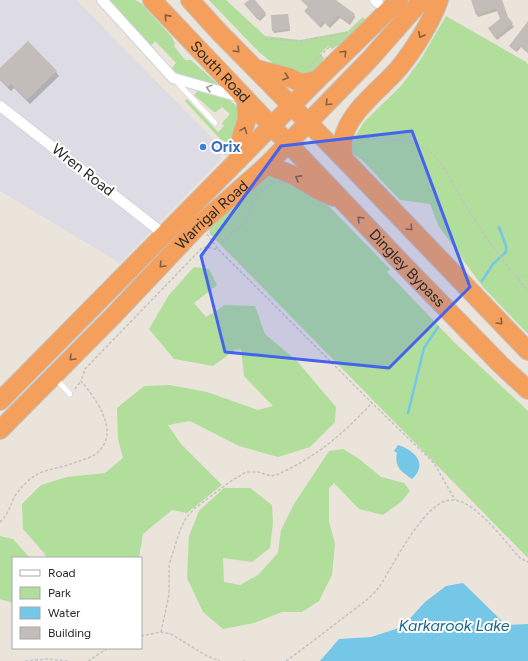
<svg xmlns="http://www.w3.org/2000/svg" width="528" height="661" font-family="Figtree,sans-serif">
  <rect width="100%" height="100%" fill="#eae4db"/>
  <path fill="#dddbe3" d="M0 0H76L220 146 221 159 120 263 0 191Z"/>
  <g fill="#b1de9a">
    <path d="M109 0H135L141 3 171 36 175 43 174 46 185 60H191L219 85 178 75 171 69 176 63 155 41 151 46Z"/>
    <path d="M209 0H226L265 36 300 40 348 31 363 17 368 22 348 39 332 49 328 46 320 54 324 58 317 69 307 78 283 70 270 61 259 52Z"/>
    <path d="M446 16 526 62 528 65V334L483 287 461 257 438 225 430 204 400 200 362 160 351 153 349 133 356 135 364 122 401 86 421 59Z"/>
    <path d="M199 90C214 95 235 97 240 113L234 142 226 156 225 154V144L224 140 222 141 185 101 187 99 218 132 224 126 222 123 230 114 222 107 216 112H214L194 95Z"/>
    <path d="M268 174 318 195 390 269 387 272 455 343 528 411V558L210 234 209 228 265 179Z"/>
    <path d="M194 267 209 269 217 285 194 303 206 317 225 305 255 306 265 334 297 361 336 407 335 422 310 447 278 457 239 446 190 421 168 425 181 444 222 485 187 513 172 510 143 534 139 558H46L45 554 23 529 22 504 41 485 67 477 105 473 123 458 118 439 117 408 144 386 170 385 207 392 258 410 273 406 244 376 241 349 235 350 213 366 174 359 149 329 169 295Z"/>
    <path d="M343 449 358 458 381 477 404 483 410 491 401 502 383 515 359 509 334 483 329 488V521L335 544 332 575 319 601 302 612H282L254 623 223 629 203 612 187 578 189 536 199 511 224 488H250L272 505 273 522 270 548 252 562 223 558 224 582 240 585 258 575 278 553 281 530 294 504 329 451Z"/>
    <path d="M0 536 13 539 30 558H13V603L0 599Z"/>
  </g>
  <g fill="#74c7e6">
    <path d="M398 445C414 450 429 464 412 479 402 472 394 467 397 453L394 451Z"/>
    <path d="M463 583 506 625 528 624V661H320L339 639 371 637 402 627 425 602 446 586Z"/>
  </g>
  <g fill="#0003">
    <path d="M250 0H254L266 15 260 21 247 6Z"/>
    <path d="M307 0H335L354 15 355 17 350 25 340 18 330 28 325 23 321 28 305 11 309 8 305 3Z"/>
    <path d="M477 0H502L508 19 514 27 497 40 489 29 501 19 498 11 478 17 477 15Z"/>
    <path d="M288 15 290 31 274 33 273 31Z"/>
    <path d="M528 30V53L521 47 517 52 510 46Z"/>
    <path d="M28 42 56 72 59 76 30 104 14 88 11 91 0 80V69Z"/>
  </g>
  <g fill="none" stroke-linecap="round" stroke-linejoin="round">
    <g stroke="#74c7e6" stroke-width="2.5">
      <path d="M482 281 493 264 506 252V246L499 227"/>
      <path d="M408 413 424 348 438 327"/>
    </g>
  </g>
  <g fill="#c2bdb8">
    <path d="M249 0H255L266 13 258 20 244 4Z"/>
    <path d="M301 0H336L355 14 348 23 338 15 328 26 323 21 319 26 304 11 308 7Z"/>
    <path d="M471 0H502L508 17 513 23 495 38 488 28 500 19 496 8 476 15Z"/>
    <path d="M288 14 290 29 272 31 271 15Z"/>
    <path d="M528 21V53L520 46 515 51 509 46Z"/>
    <path d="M28 41 57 71 27 100 11 84 8 87 0 79V68Z"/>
  </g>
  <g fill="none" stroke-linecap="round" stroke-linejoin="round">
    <defs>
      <g id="lane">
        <path d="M176 81 215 123"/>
        <path d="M56 379 70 394"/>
      </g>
      <g id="street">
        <path d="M102 0 173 78 240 97"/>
        <path d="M375 0 378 3"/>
        <path d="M0 106 165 235"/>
      </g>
      <g id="highway">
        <path id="s1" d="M152 0 394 255 501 365 528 390"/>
        <path d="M190 0 219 32 343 158 528 351"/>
        <path d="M256 69 288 77 301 83 317 80"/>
        <path d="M343 158C343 152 342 145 343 139 349 111 381 89 399 68 413 51 432 21 439 0"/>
        <path d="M238 160 241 138 247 119 246 100"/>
        <path d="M267 165 293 175 318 190 334 197"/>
        <path d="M0 401 317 80 399 0"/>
        <path id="s2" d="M0 430 114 315 198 226 267 165 369 60 422 0"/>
      </g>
    </defs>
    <use href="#lane" stroke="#d0d3e1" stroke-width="6"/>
    <use href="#street" stroke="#d0d3e1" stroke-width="12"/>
    <use href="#highway" stroke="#c3c3c3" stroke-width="20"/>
    <g stroke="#c3c3c3" stroke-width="1.5" stroke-dasharray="3 2" stroke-linecap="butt">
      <path d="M265 39 301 41 347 33"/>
      <path d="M309 67 328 48 337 41"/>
      <path d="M358 135C378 143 400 136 420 146 440 155 449 177 459 195 466 206 473 217 480 228 495 251 511 271 528 291"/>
      <path d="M210 232 221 241H224L245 222 255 199 259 194 267 186 275 182"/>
      <path d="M207 234 218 249"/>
      <path d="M517 278 528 276"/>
      <path d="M75 389 81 381"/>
      <path d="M0 522C8 515 10 506 15 496 20 488 28 480 36 475 46 469 60 468 71 464 79 461 91 458 97 453 121 432 96 399 81 381L85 369 201 249 206 247 219 250 372 403 434 463 455 500"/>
      <path d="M161 632 169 595V565L180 530 186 518 195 508 231 481 246 472H258L271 476 276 475C314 459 344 433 372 403"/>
      <path d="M141 636 161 632 171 634 207 656 220 661"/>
      <path d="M25 661 47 659 68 661"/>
      <path d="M88 661 108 648"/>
      <path d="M243 661H245"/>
      <path d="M286 661C307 646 327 630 347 615 357 607 371 598 379 587 393 567 425 498 453 500 475 500 505 542 520 558L528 562"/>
    </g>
    <use href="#lane" stroke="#fff" stroke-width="5"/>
    <use href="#street" stroke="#fff" stroke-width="10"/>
    <use href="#highway" stroke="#f49f5c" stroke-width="18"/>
  </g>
  <defs><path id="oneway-chevron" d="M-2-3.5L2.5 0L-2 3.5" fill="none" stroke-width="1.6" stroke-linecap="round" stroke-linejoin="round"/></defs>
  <g stroke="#845e3f">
    <use href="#oneway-chevron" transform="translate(167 17) rotate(-132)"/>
    <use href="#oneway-chevron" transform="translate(421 35) rotate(119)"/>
    <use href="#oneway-chevron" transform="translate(237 50) rotate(45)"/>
    <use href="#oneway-chevron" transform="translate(344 53) rotate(-45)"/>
    <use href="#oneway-chevron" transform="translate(286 77) rotate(19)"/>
    <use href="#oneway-chevron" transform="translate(328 103) rotate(134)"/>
    <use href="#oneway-chevron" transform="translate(244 130) rotate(-69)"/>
    <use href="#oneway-chevron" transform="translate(298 178) rotate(-151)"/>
    <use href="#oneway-chevron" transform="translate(360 219) rotate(-133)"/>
    <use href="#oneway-chevron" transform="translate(410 228) rotate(47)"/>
    <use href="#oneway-chevron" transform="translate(162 265) rotate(133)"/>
    <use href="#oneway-chevron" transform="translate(500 322) rotate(46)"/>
    <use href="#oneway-chevron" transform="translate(72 358) rotate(135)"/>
  </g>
  <use stroke="#9e9e9e" href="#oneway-chevron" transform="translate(209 88) rotate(-164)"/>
  <path fill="#4463ee" fill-opacity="0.2" stroke="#4463ee" stroke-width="3" stroke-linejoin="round" d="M412 131 470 287 389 368 225 352 201 256 281 146Z"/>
  <circle fill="#3f7fe0" stroke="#fff" stroke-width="1.5" cx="203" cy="147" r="4"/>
  <g text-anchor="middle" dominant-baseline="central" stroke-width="4" stroke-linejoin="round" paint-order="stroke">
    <g font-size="15" fill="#282828" stroke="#fff">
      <text stroke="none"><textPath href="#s1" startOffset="99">South Road</textPath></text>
      <text transform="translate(83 170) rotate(38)">Wren Road</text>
      <text stroke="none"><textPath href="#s2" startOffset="302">Warrigal Road</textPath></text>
      <text stroke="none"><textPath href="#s1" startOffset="370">Dingley Bypass</textPath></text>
    </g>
    <g font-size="15" font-weight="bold" fill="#366cbe" stroke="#fff" text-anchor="start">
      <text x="211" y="147">Orix</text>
    </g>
    <g font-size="16" font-style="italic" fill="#156590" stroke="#fff">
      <text x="454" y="625">Karkarook Lake</text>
    </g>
  </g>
  <rect x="12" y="557" width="130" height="92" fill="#ffffff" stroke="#a9a9a9"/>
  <rect x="20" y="570" width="20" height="6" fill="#ffffff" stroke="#a9a9a9"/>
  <text x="48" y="577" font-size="12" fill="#282828">Road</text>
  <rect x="20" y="587" width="20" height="12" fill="#b1de9a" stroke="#a9a9a9"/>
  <text x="48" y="597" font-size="12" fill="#282828">Park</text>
  <rect x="20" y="607" width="20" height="12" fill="#74c7e6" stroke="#a9a9a9"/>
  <text x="48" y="617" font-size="12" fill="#282828">Water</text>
  <rect x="20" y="627" width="20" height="12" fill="#c2bdb8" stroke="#a9a9a9"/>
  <text x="48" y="637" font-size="12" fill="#282828">Building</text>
</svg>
